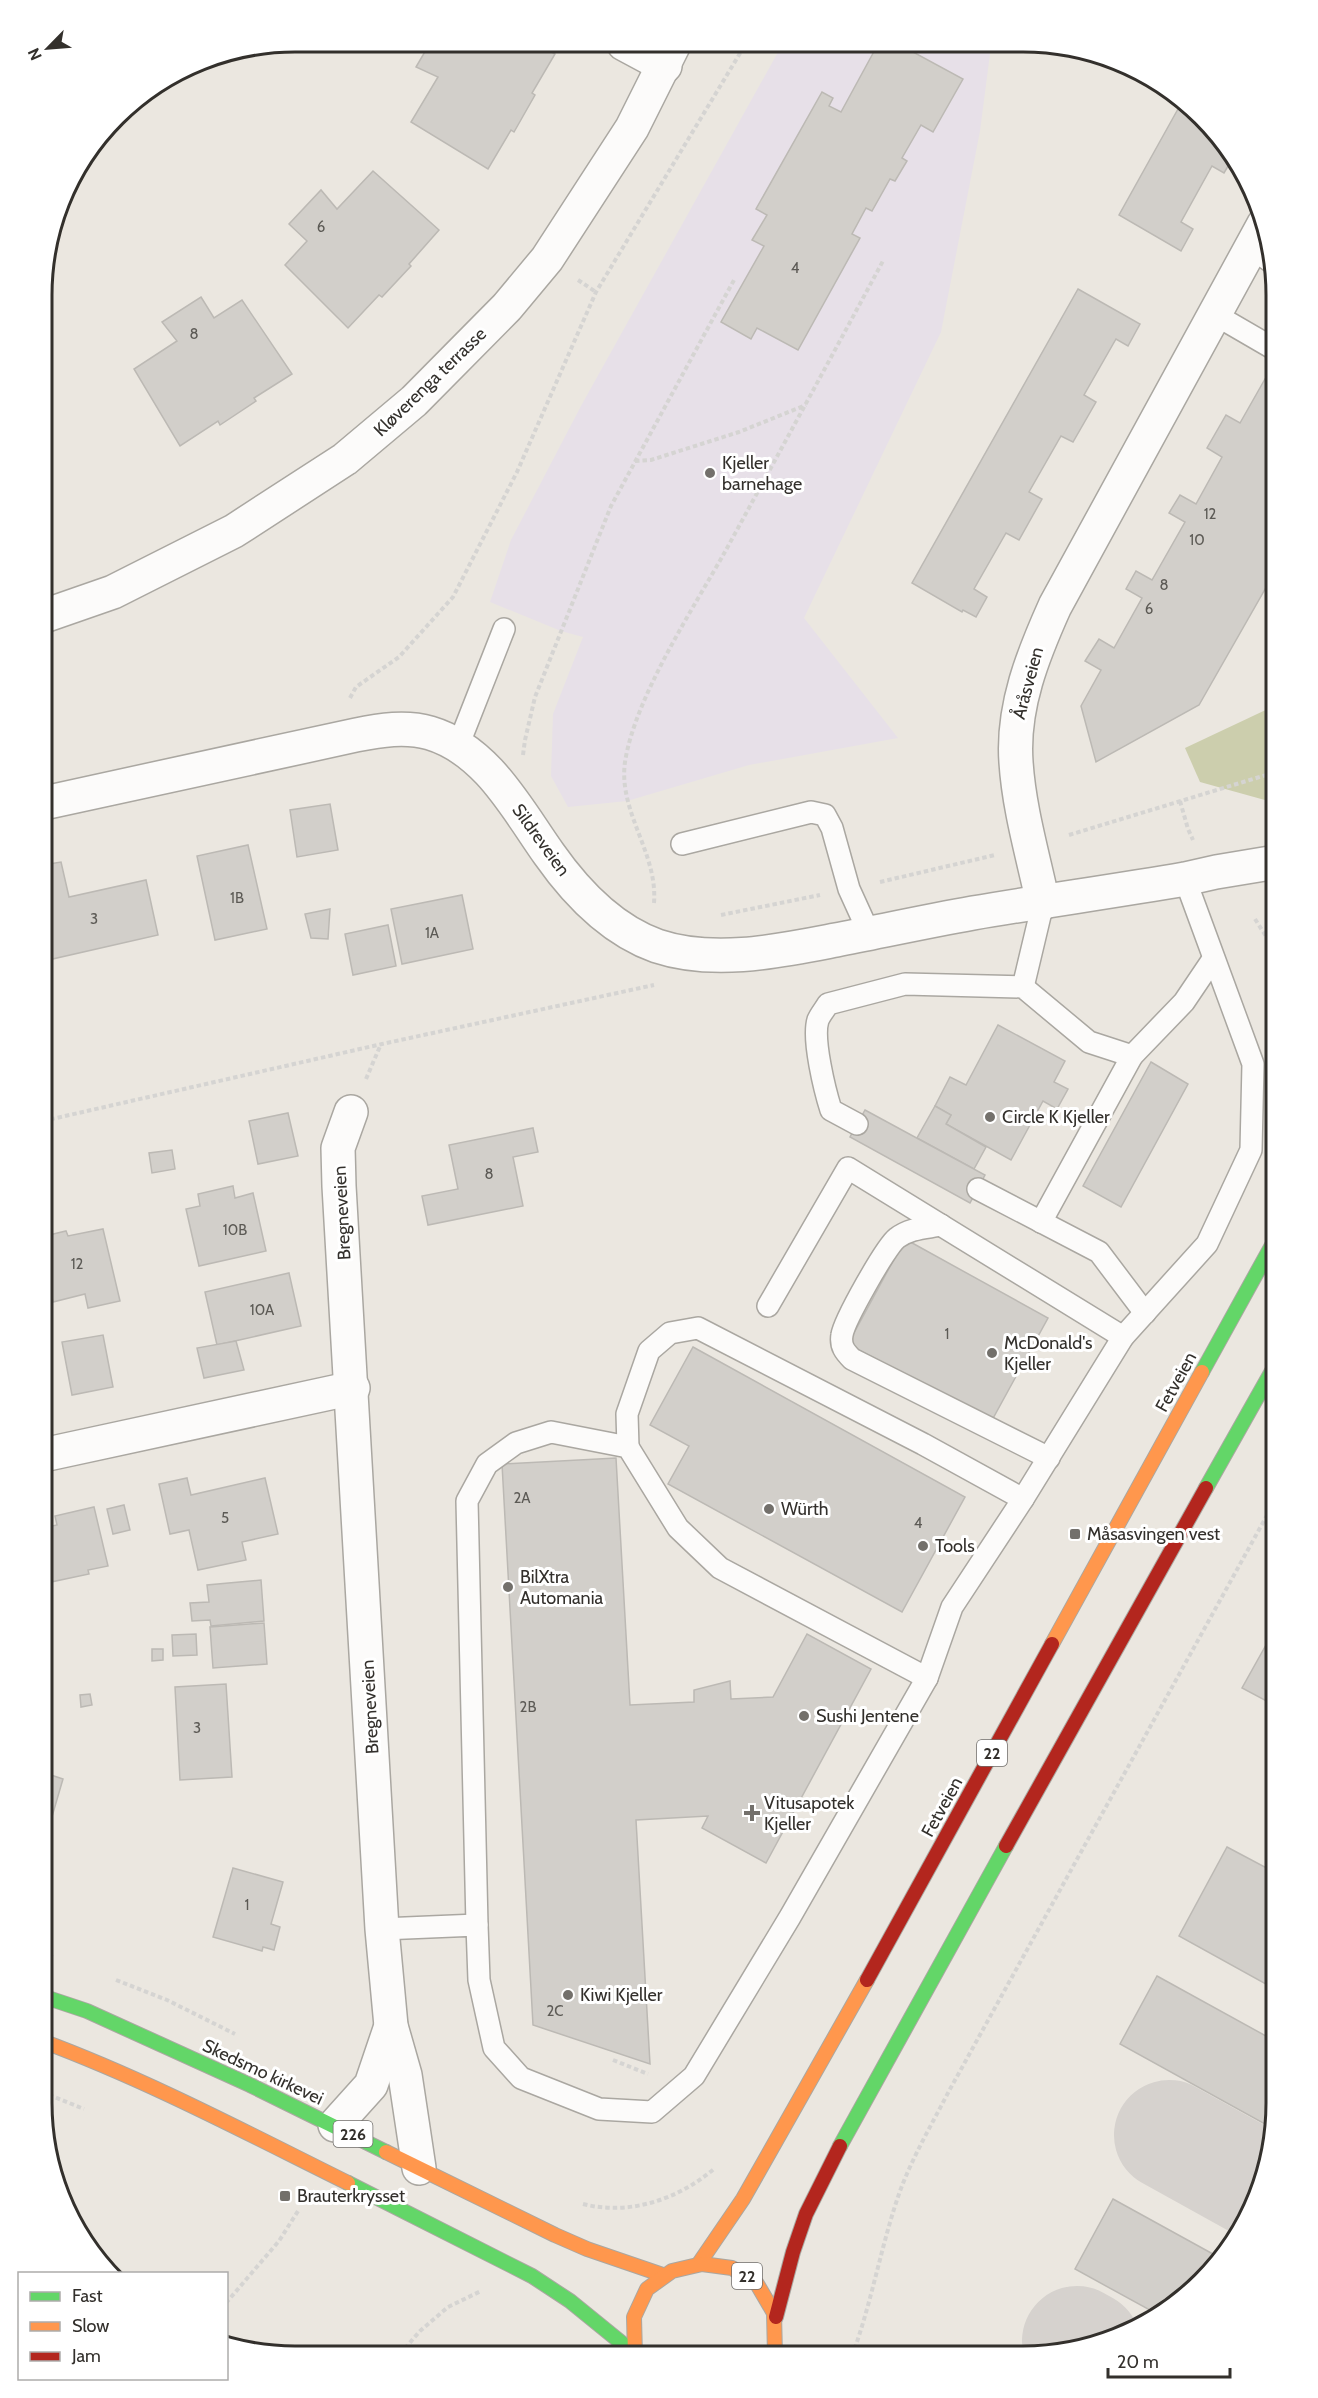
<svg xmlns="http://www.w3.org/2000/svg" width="1318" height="2398" font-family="Cabin,sans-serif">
  <rect width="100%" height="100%" fill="#ebe7e0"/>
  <path fill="#e7e0e8" d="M782 45 991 46 980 131 941 332 804 618 898 738 749 765 627 801 568 807 551 776 553 714 583 637 561 631 490 602 511 540 581 406Z"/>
  <path fill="#cccead" d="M1276 705V803L1200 782 1185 748Z"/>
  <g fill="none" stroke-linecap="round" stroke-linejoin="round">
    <g stroke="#d6d2ce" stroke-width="110">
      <path d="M1169 2135 1261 2186"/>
      <path d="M1077 2341 1086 2346"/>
    </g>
  </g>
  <g fill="#d2cfca" stroke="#bcb9b4" stroke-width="1.5">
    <path d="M430 43 537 44 555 54 532 93 535 95 514 132 511 130 488 169 411 122 438 77 416 67Z"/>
    <path d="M877 46H902L963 79 933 132 921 125 902 158 907 161 895 181 890 179 872 211 866 208 852 234 860 238 798 350 757 328 751 339 721 322 764 246 752 240 767 215 756 209 822 92 833 98 829 106 841 112Z"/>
    <path d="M1183 100 1190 105 1234 156 1224 173 1212 166 1181 222 1193 229 1181 251 1119 215Z"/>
    <path d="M373 171 439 230 409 264 411 266 382 297 379 295 348 328 285 265 307 241 289 224 321 190 337 209Z"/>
    <path d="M1078 289 1140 324 1128 346 1116 339 1084 395 1096 402 1073 442 1061 436 1029 492 1042 499 1019 540 1006 533 974 589 987 597 976 617 963 610 962 612 912 583Z"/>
    <path d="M201 297 214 318 242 300 292 374 254 398 256 401 220 425 218 421 180 446 134 369 177 341 162 322Z"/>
    <path d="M1276 366V570L1199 705 1096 762 1081 706 1101 670 1085 661 1099 639 1114 648 1142 598 1126 589 1136 571 1152 580 1185 522 1169 513 1180 495 1196 504 1222 457 1207 448 1226 415 1240 423 1265 379 1268 381Z"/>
    <path d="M330 804 338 850 297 857 290 810Z"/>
    <path d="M248 845 267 929 215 940 197 856Z"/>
    <path d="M61 862 69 897 146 880 158 935 48 960 43 941V865Z"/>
    <path d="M462 895 473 949 402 964 391 909Z"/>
    <path d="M330 909 328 939 311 938 305 914Z"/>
    <path d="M388 925 396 966 353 975 345 934Z"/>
    <path d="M998 1025 1065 1061 1054 1082 1068 1089 1057 1109 1043 1101 1011 1160 946 1124 951 1115 935 1106 950 1077 966 1085Z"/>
    <path d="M1151 1062 1188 1084 1121 1207 1083 1186Z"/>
    <path d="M935 1106 951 1115 946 1124 986 1147 974 1169 917 1138Z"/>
    <path d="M865 1110 985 1175 970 1203 850 1137Z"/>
    <path d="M288 1113 298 1156 258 1164 249 1121Z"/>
    <path d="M533 1128 538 1152 513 1157 523 1206 428 1225 422 1196 458 1189 449 1145Z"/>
    <path d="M172 1150 175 1169 152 1173 149 1153Z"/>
    <path d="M233 1186 235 1198 253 1193 266 1251 199 1266 186 1209 200 1206 198 1194Z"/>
    <path d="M103 1229 120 1301 88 1308 85 1294 53 1302 43 1255V1242L51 1240 49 1235 66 1231 68 1236Z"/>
    <path d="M905 1239 1048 1318 991 1422 848 1344Z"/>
    <path d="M289 1273 301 1326 217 1345 205 1292Z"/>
    <path d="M103 1335 113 1387 72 1395 62 1342Z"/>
    <path d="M236 1341 244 1370 204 1378 197 1348Z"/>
    <path d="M693 1347 965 1497 902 1612 668 1484 689 1446 650 1425Z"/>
    <path d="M616 1458 630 1705 694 1702V1690L730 1681 731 1699 773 1697 807 1634 871 1669 766 1863 702 1828 708 1816 636 1820 650 2064 533 2025 502 1464Z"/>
    <path d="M187 1478 191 1495 265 1478 278 1534 242 1542 246 1560 198 1570 189 1530 170 1534 159 1484Z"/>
    <path d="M124 1505 130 1530 113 1534 107 1509Z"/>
    <path d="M94 1507 108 1566 88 1570 89 1574 51 1582 43 1546V1528L57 1525 55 1516Z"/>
    <path d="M43 1546 51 1582 43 1584Z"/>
    <path d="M261 1580 264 1621 211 1626 210 1620 192 1621 190 1603 209 1602 207 1585Z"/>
    <path d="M264 1623 267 1664 213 1668 210 1627Z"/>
    <path d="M1276 1627V1706L1242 1688Z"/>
    <path d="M196 1634 197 1655 173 1656 172 1635Z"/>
    <path d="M152 1649H163V1660L152 1661Z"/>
    <path d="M226 1684 232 1777 180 1780 175 1687Z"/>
    <path d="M90 1694 92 1705 81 1707 80 1695Z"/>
    <path d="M42 1772 63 1779 44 1844 42 1843Z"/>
    <path d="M1227 1847 1276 1873 1275 1989 1179 1936Z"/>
    <path d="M233 1868 283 1882 271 1924 280 1927 274 1950 263 1947 262 1951 213 1937Z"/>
    <path d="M1157 1976 1275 2041 1274 2129 1120 2044Z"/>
    <path d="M1113 2199 1222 2259 1177 2304 1157 2314 1075 2269Z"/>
  </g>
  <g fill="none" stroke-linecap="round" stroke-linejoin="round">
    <defs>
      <g id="lane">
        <path d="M1251 248 1270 261"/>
        <path d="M1214 314 1276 350"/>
        <path d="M458 746 504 629"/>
        <path d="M682 844 811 812 825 815 832 828 849 889 869 933"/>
        <path d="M1023 987 1043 903"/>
        <path d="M857 1124 831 1110C825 1091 812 1039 818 1020 820 1015 825 1009 828 1004L905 984 1023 987 1089 1042 1132 1056 1184 1002 1213 959"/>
        <path d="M978 1189 1099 1252 1145 1313"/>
        <path d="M1041 1222 1132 1056"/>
        <path d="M941 1225C926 1228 910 1228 897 1238 886 1246 844 1321 842 1335 840 1346 845 1352 852 1359L1049 1458"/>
        <path d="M768 1306 848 1168 1123 1337"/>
        <path d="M628 1447 627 1414 649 1351 670 1333 698 1328 923 1444 1023 1499"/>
        <path d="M477 1925 467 1501 487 1464 516 1443 551 1432 628 1447 678 1528 720 1568 927 1678"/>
        <path d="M382 1929 477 1925 479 1980 494 2048 521 2078 599 2109 652 2112 694 2076 790 1917 927 1678 952 1607 1023 1499 1123 1337 1207 1244 1251 1150 1253 1064 1185 879"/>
      </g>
      <g id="street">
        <path d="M624 44 665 66"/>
        <path d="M44 616 113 592 234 531 345 459 414 401 507 307 547 259 632 128 674 44"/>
        <path d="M44 803 356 735C380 730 406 726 430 733 487 750 517 809 549 854 575 891 612 930 657 946 714 965 779 951 836 940 882 931 928 921 973 913 1044 901 1115 891 1185 879L1216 872 1270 863 1276 860"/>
        <path d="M1043 903C1033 856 1019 809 1016 762 1012 707 1033 655 1055 606L1264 224"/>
        <path d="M351 1112 338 1148 339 1186 382 1929 391 2026 405 2075 419 2168"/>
        <path d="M43 1455 353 1388"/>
        <path d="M335 2125 371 2085 391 2026"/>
      </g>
      <g id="fast">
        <path d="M1202 1372 1276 1238"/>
        <path d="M1206 1488 1276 1364"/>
        <path d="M42 1996 87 2011 250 2085 386 2152"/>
        <path d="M840 2146 1006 1846"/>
        <path d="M348 2183 532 2276 570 2301 634 2353"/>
      </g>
      <g id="slow">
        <path d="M1052 1644 1202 1372"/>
        <path d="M42 2041C147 2080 247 2133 348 2183"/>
        <path d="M386 2152 555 2235 587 2249 663 2275"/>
        <path d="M700 2262 743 2199 867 1980"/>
        <path d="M635 2355 634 2317 647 2289 672 2271 702 2264 732 2268 757 2284 774 2313 775 2355"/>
      </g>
      <g id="jam">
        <path d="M1006 1846 1206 1488"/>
        <path d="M867 1980 1052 1644"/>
        <path d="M776 2317 793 2252 806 2214 840 2146"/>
      </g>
    </defs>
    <use href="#lane" stroke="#aaa7a1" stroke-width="24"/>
    <use href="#street" stroke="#aaa7a1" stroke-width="36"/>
    <use href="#fast" stroke="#aaa7a1" stroke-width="16"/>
    <use href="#slow" stroke="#aaa7a1" stroke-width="16"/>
    <use href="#jam" stroke="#aaa7a1" stroke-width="16"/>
    <g stroke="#d5d4d2" stroke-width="4" stroke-dasharray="4.5 3" stroke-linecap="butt">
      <path d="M578 280 596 292"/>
      <path d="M635 461 651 460 739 432 806 405"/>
      <path d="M350 698 356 687 399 657 453 597 517 472 596 292 745 45"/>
      <path d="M523 755 525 740 535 697 611 506 734 280"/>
      <path d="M1180 801 1188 829 1193 840"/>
      <path d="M1069 835 1276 772"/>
      <path d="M880 882 995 855"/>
      <path d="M654 903C658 853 618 812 625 762 635 697 693 609 726 550 779 453 832 356 884 259"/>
      <path d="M721 915 820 895"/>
      <path d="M1255 919 1276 952"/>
      <path d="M366 1079 381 1044"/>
      <path d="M43 1121 382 1044 654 985"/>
      <path d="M42 1954 53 1957"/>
      <path d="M116 1980 167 2000 235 2034"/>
      <path d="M613 2060 648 2074"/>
      <path d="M42 2092 84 2109"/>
      <path d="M583 2204C630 2216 679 2199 715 2168"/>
      <path d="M226 2303 279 2241 298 2211"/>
      <path d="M400 2354 420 2331 448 2307 481 2291"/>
      <path d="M852 2356C872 2302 881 2245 900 2191 913 2156 932 2124 949 2091L1276 1499"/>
    </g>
    <use href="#lane" stroke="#fcfbfa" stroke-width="21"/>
    <use href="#street" stroke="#fcfbfa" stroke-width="33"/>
    <use href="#fast" stroke="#63d668" stroke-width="14"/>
    <use href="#slow" stroke="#ff974d" stroke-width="14"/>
    <use href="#jam" stroke="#b3261e" stroke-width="14"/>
  </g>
  <g fill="#73706b" stroke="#fff" stroke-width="2">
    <circle cx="710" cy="473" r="6"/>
    <circle cx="990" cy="1117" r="6"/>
    <circle cx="992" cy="1353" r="6"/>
    <circle cx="769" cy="1509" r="6"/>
    <rect x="1069" y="1528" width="12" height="12" rx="3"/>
    <circle cx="923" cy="1546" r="6"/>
    <circle cx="508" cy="1587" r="6"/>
    <circle cx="804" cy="1716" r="6"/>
    <path d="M749 1804h6v6h6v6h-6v6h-6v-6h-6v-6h6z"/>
    <circle cx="568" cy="1995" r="6"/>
    <rect x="279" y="2190" width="12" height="12" rx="3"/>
  </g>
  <g text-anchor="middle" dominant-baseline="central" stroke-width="6" stroke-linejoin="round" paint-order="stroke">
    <g font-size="15" fill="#5c5a55">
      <text x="321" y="227">6</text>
      <text x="795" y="268">4</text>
      <text x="194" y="334">8</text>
      <text x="1210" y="514">12</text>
      <text x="1197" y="540">10</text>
      <text x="1164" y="585">8</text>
      <text x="1149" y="609">6</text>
      <text x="237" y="898">1B</text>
      <text x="94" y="919">3</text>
      <text x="432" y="933">1A</text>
      <text x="489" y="1174">8</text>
      <text x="235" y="1230">10B</text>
      <text x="77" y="1264">12</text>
      <text x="262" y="1310">10A</text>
      <text x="947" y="1334">1</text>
      <text x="522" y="1498">2A</text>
      <text x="225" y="1518">5</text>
      <text x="918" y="1523">4</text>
      <text x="528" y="1707">2B</text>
      <text x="197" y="1728">3</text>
      <text x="247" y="1905">1</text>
      <text x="555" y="2011">2C</text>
    </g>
    <g fill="#fff" stroke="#706e6b" stroke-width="1.5">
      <rect x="977" y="1740" width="30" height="26" rx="4.5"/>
      <rect x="333.5" y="2121" width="39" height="26" rx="4.5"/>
      <rect x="732" y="2263" width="30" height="26" rx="4.5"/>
    </g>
    <g font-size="16" font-weight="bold" fill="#33302c">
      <text x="992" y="1753">22</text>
      <text x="353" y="2134">226</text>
      <text x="747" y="2276">22</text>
    </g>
    <g font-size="18" fill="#33302c" stroke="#fff">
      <text transform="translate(430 382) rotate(-44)">Kløverenga terrasse</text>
      <text transform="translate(1028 683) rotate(-75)">Åråsveien</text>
      <text transform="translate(541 840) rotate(54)">Sildreveien</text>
      <text transform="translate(342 1213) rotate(-93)">Bregneveien</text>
      <text transform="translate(1176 1382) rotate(-61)">Fetveien</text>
      <text transform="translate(370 1707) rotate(-93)">Bregneveien</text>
      <text transform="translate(942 1807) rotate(-61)">Fetveien</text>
      <text transform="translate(263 2072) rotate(25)">Skedsmo kirkevei</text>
    </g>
    <g font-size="18" fill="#33302c" stroke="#fff" text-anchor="start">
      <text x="722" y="463">Kjeller<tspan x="722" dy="21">barnehage</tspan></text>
      <text x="1002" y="1117">Circle K Kjeller</text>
      <text x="1004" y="1343">McDonald's<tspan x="1004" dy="21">Kjeller</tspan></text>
      <text x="781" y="1509">Würth</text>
      <text x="1087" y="1534">Måsasvingen vest</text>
      <text x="935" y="1546">Tools</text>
      <text x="520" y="1577">BilXtra<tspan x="520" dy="21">Automania</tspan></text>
      <text x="816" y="1716">Sushi Jentene</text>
      <text x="764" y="1803">Vitusapotek<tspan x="764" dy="21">Kjeller</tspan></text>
      <text x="580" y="1995">Kiwi Kjeller</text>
      <text x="297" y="2196">Brauterkrysset</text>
    </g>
  </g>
  <path d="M0 0H1318V2398H0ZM295 52H1023A243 243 0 0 1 1266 295V2103A243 243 0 0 1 1023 2346H295A243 243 0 0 1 52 2103V295A243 243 0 0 1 295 52Z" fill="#fff" fill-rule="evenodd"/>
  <path fill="none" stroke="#33302c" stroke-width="3" d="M295 52H1023A243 243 0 0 1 1266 295V2103A243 243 0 0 1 1023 2346H295A243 243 0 0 1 52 2103V295A243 243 0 0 1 295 52Z"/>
  <rect x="18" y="2272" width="210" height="108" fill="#ffffff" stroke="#adacab" stroke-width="1.5"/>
  <rect x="30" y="2292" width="30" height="9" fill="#63d668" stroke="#adacab" stroke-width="1.5"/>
  <text x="72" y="2302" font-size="18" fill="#33302c">Fast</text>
  <rect x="30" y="2322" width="30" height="9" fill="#ff974d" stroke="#adacab" stroke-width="1.5"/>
  <text x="72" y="2332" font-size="18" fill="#33302c">Slow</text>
  <rect x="30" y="2352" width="30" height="9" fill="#b3261e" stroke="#adacab" stroke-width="1.5"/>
  <text x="72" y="2362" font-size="18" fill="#33302c">Jam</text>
  <g transform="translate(48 48) rotate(245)" stroke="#ffffff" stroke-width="4.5" paint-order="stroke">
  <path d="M0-4.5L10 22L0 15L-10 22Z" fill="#33302c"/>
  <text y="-9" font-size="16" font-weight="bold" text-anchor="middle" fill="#33302c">N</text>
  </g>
  <path d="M1108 2368v9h122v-9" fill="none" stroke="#33302c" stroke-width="3"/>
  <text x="1117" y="2368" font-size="18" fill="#33302c" stroke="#ffffff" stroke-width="4.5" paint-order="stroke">20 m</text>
</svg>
